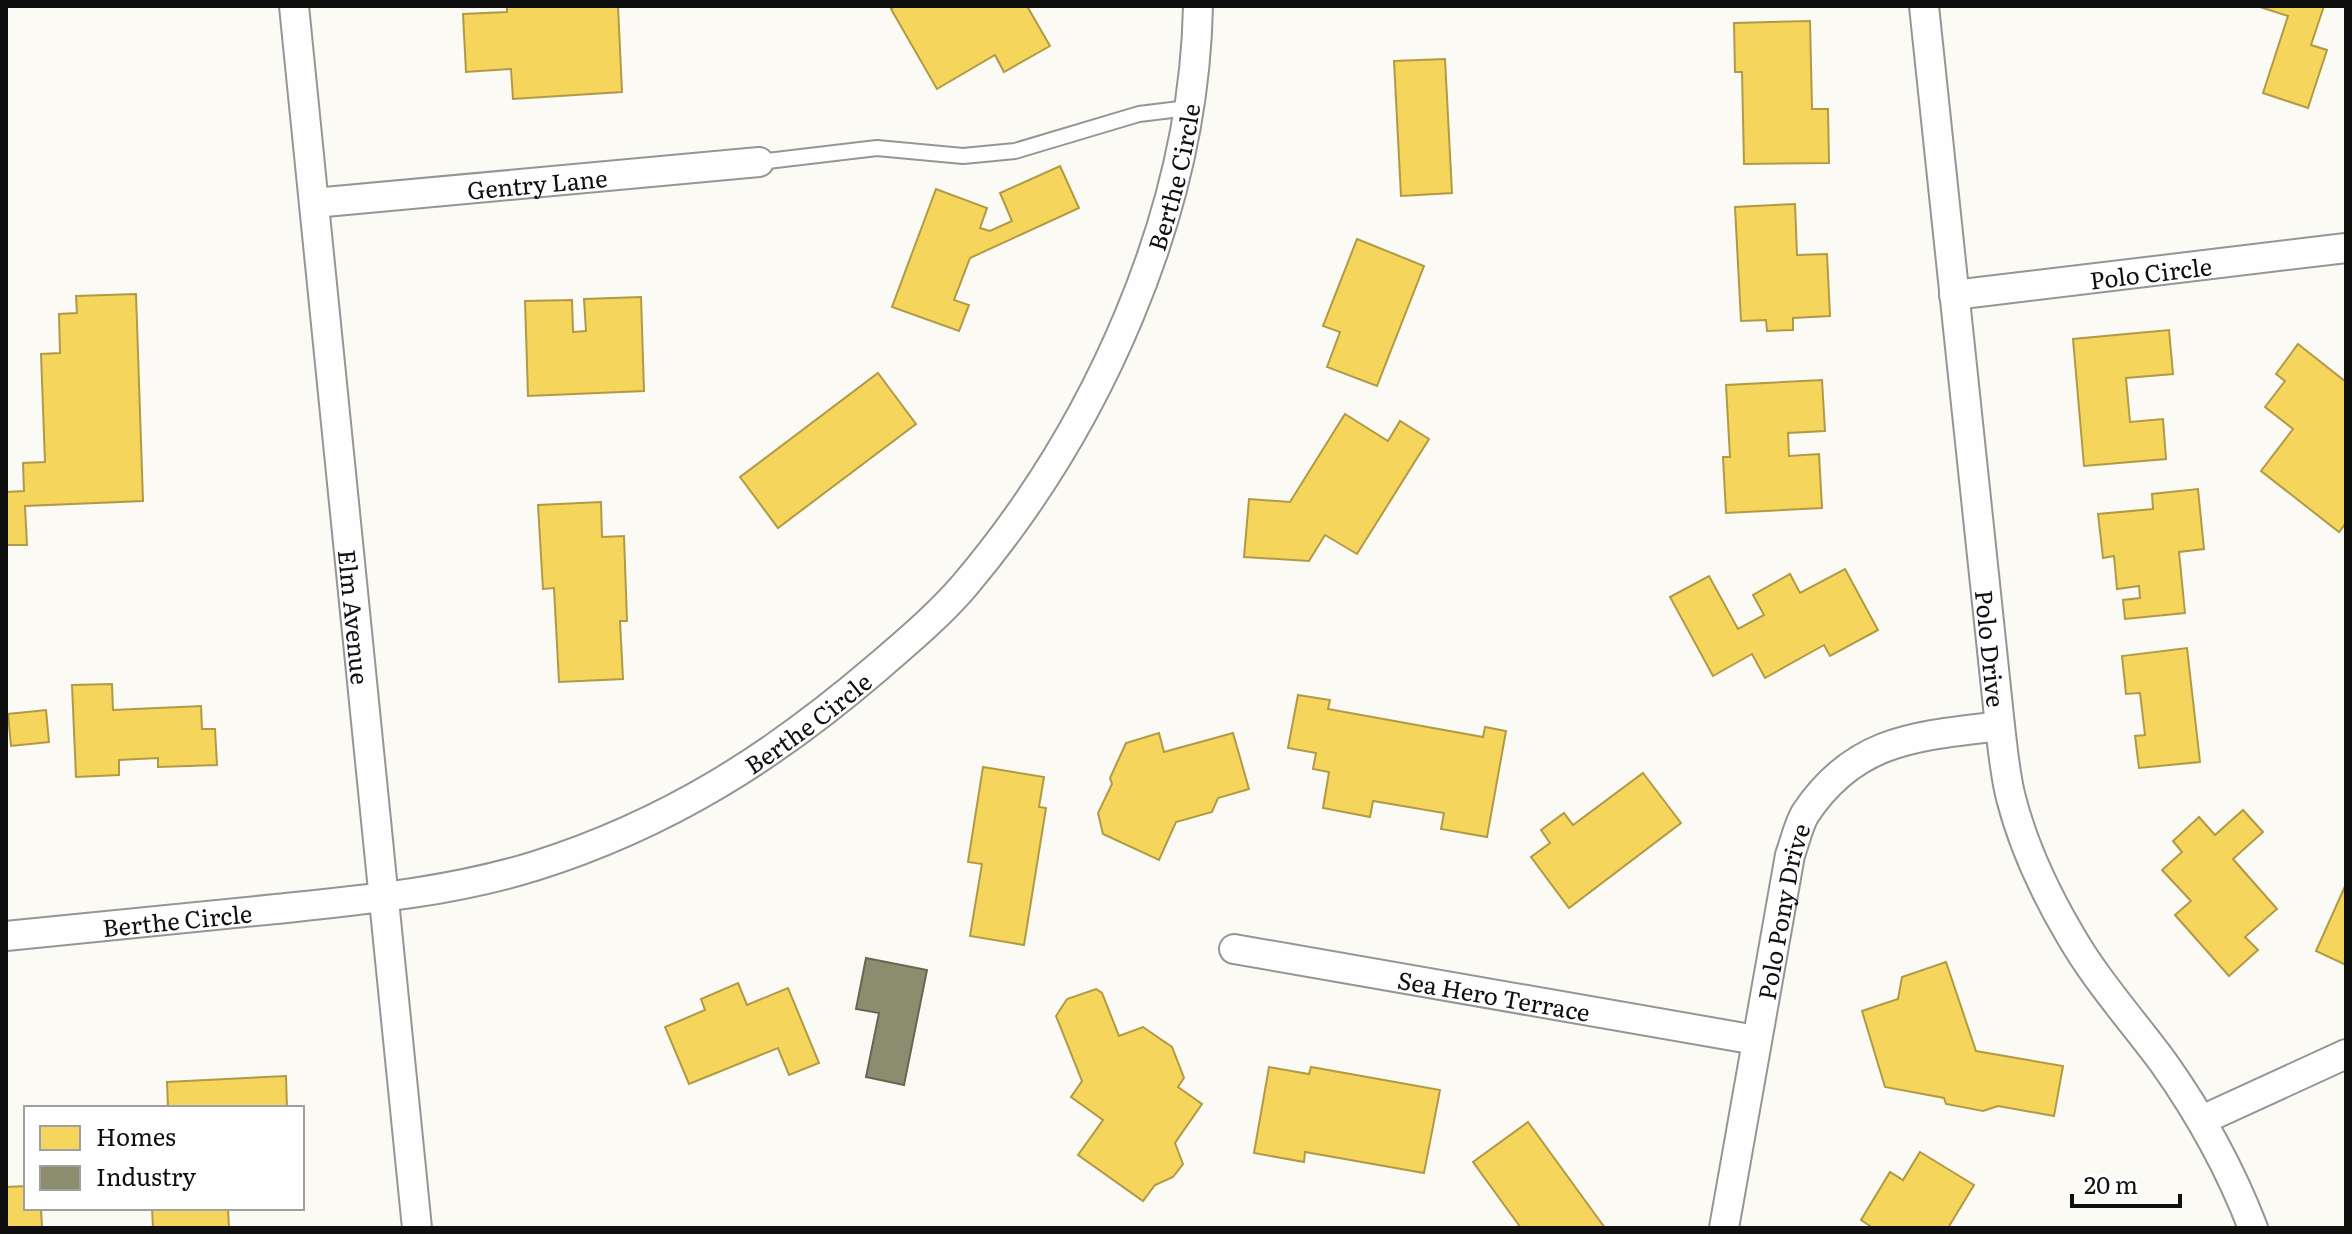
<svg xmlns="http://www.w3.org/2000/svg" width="2352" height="1234" font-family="Literata,serif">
  <rect width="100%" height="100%" fill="#fbfaf5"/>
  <g fill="#f6d55c" stroke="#b19a45" stroke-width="2">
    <path d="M507 6H618L622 92 513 99 511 69 466 72 463 14 507 12Z"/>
    <path d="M895 6H1027L1050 46 1004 72 995 55 937 89 891 9Z"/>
    <path d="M2257 6H2324L2311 45 2327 50 2308 108 2263 93 2288 16Z"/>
    <path d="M1810 21 1812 109H1828L1829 163 1744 164 1742 72H1735L1734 23Z"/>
    <path d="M1445 59 1452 193 1401 196 1394 61Z"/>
    <path d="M1060 166 1079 208 970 258 954 300 969 305 959 331 892 307 936 189 987 208 980 228 990 231 1012 221 1000 193Z"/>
    <path d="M1795 204 1797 255 1827 254 1830 316 1793 318V330L1767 331 1766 320 1741 321 1735 207Z"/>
    <path d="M1357 239 1424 266 1377 386 1327 367 1340 332 1323 326Z"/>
    <path d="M136 294 143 501 25 506 27 545H6V492L24 491 23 463 45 462 41 354 60 353 59 314 77 313 76 296Z"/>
    <path d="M641 297 644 391 528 396 525 301 572 300 573 332 586 331 584 299Z"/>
    <path d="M2169 330 2173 374 2126 378 2130 422 2163 419 2166 459 2084 466 2073 339Z"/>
    <path d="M2298 344 2346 382V523L2339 532 2261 471 2293 429 2265 407 2285 381 2276 374Z"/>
    <path d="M878 373 916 424 778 528 740 477Z"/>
    <path d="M1822 380 1825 431 1788 433 1789 456 1819 454 1822 508 1726 513 1723 457H1730L1726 385Z"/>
    <path d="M1345 414 1388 441 1400 421 1429 439 1357 554 1325 535 1309 561 1244 557 1249 499 1290 502Z"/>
    <path d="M2198 489 2204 549 2179 552 2185 613 2125 619 2123 600 2140 598 2139 586 2117 589 2114 556 2103 558 2098 514 2153 509 2152 494Z"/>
    <path d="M601 502 602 537 624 536 627 621H620L623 679 559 682 554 588 543 589 538 505Z"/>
    <path d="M1845 569 1878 630 1830 656 1824 645 1765 678 1752 654 1713 676 1670 597 1709 576 1738 629 1764 615 1753 595 1790 574 1800 593Z"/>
    <path d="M2187 648 2200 762 2139 768 2135 736 2145 735 2140 693 2126 694 2122 656Z"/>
    <path d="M112 684 113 710 201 706 202 729H215L217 765 158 767V758L119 760V775L76 777 72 685Z"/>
    <path d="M1298 695 1330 700 1328 709 1483 737 1485 727 1506 731 1487 837 1441 829 1444 813 1373 801 1370 817 1323 808 1329 772 1313 769 1316 753 1288 748Z"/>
    <path d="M46 710 49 742 11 746 8 714Z"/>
    <path d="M1159 733 1164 752 1233 733 1249 789 1218 798 1212 812 1176 822 1159 860 1103 834 1098 813 1112 784 1110 778 1126 743Z"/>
    <path d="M983 767 1044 777 1039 807 1046 808 1024 945 970 936 982 864 968 862Z"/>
    <path d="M1643 773 1681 823 1569 908 1531 857 1550 843 1541 830 1564 813 1573 825Z"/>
    <path d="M2243 810 2263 832 2233 859 2277 909 2245 937 2258 950 2229 976 2175 915 2191 901 2162 870 2182 852 2173 841 2199 817 2215 835Z"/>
    <path d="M2346 884V965L2316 951Z"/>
    <path d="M1946 962 1976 1051 2063 1066 2054 1116 1998 1106 1983 1111 1946 1104 1944 1098 1885 1087 1862 1011 1898 999 1902 977Z"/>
    <path d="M738 983 747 1005 788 988 819 1063 789 1075 778 1048 689 1084 665 1027 705 1010 701 999Z"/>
    <path d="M1096 989 1102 993 1119 1036 1143 1027 1172 1047 1184 1078 1178 1087 1202 1104 1175 1143 1183 1164 1173 1177 1155 1185 1143 1201 1078 1155 1103 1120 1071 1097 1082 1081 1056 1016 1067 999Z"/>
    <path d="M1269 1067 1309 1074 1311 1067 1440 1090 1424 1173 1305 1152 1304 1162 1254 1153Z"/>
    <path d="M286 1076 287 1108H168L167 1082Z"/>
    <path d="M1528 1122 1605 1228H1521L1473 1162Z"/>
    <path d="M1920 1152 1974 1185 1948 1228H1873L1861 1220 1890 1172 1903 1180Z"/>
    <path d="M26 1186V1208H41L42 1228H6V1187Z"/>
    <path d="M152 1208H228L229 1228H153Z"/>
  </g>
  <path fill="#8c8c6e" stroke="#666652" stroke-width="2" d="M866 958 927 970 904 1085 866 1077 879 1013 856 1009Z"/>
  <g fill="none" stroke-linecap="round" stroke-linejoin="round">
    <defs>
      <path id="lane" d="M759 162 877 148 963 156 1015 151 1139 114 1188 108"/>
      <g id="street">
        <path id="s1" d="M294 6 417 1228"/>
        <path id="s2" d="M1924 6 2000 726C2003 750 2005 775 2011 798 2023 845 2045 892 2069 933 2095 979 2131 1019 2163 1062 2200 1114 2230 1168 2253 1228"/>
        <path id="s3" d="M314 203 759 162"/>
        <path id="s4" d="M1954 295 2346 248"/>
        <path id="s5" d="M6 936C96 927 186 918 276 909 363 900 451 892 535 866 668 824 773 757 878 667 907 642 939 615 964 586 1097 429 1194 214 1198 6"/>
        <path id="s6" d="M1234 949 1756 1040"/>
        <path d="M2202 1120 2346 1054"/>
        <path id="s7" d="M1724 1228 1790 855C1795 842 1798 826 1805 814 1855 738 1918 736 2000 726"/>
      </g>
    </defs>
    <use href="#lane" stroke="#959593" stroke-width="18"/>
    <use href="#street" stroke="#959593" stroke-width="32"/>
    <use href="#lane" stroke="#fefefe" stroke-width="14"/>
    <use href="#street" stroke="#fefefe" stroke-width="28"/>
  </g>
  <g text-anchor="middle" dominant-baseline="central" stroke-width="8" stroke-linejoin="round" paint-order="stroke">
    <g font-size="24" fill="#0f0f0f" stroke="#fff">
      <text stroke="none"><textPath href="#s5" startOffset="1516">Berthe Circle</textPath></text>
      <text stroke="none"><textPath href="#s3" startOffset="224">Gentry Lane</textPath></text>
      <text stroke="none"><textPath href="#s4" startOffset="198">Polo Circle</textPath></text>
      <text stroke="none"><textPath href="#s1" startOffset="614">Elm Avenue</textPath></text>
      <text stroke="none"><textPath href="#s2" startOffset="646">Polo Drive</textPath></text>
      <text stroke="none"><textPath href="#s5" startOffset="844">Berthe Circle</textPath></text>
      <text stroke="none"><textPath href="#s7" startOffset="322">Polo Pony Drive</textPath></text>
      <text stroke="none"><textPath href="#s5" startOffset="172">Berthe Circle</textPath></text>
      <text stroke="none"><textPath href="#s6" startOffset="264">Sea Hero Terrace</textPath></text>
    </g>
  </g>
  <rect width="2352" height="1234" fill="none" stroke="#0f0f0f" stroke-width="16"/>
  <rect x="24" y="1106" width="280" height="104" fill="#ffffff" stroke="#9f9f9f" stroke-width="2"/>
  <rect x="40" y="1126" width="40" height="24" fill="#f6d55c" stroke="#9f9f9f" stroke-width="2"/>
  <text x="96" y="1146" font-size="24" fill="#0f0f0f">Homes</text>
  <rect x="40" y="1166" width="40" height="24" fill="#8c8c6e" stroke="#9f9f9f" stroke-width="2"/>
  <text x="96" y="1186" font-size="24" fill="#0f0f0f">Industry</text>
  <path d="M2072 1194v12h108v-12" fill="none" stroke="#0f0f0f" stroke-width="4"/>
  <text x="2084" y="1194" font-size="24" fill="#0f0f0f" stroke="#ffffff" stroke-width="6" paint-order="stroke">20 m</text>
</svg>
